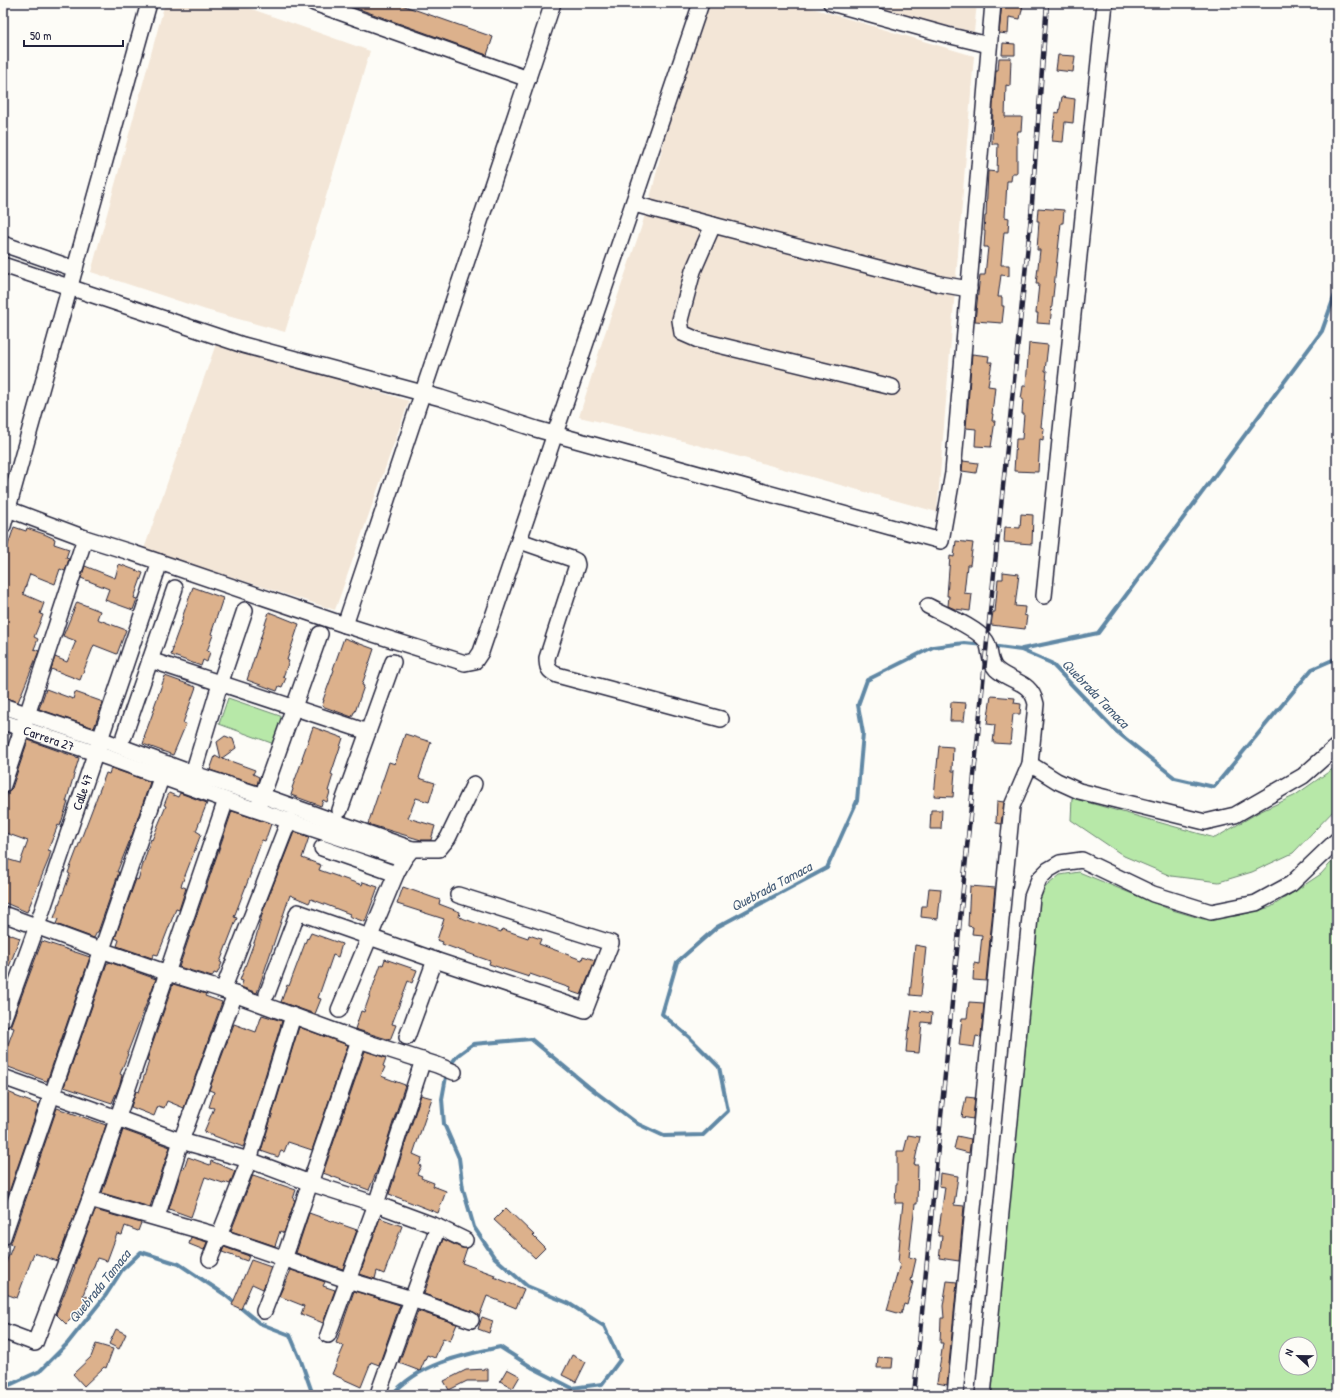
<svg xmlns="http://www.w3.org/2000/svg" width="1340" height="1398" font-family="'Patrick Hand',sans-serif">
  <rect width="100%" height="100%" fill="#fdfcf7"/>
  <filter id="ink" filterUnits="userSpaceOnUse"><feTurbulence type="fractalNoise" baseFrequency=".025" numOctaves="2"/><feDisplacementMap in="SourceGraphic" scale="8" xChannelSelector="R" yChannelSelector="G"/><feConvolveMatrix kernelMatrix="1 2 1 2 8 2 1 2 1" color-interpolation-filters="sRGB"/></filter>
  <g filter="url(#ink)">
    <g fill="#f3e6d7">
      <path d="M165 3H235L370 51 285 332 206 310 91 272Z"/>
      <path d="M710 3H795L974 56 937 512 679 440 579 417 603 339 641 228 653 187 666 132Z"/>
      <path d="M848 3H977L974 32Z"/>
      <path d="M217 341 409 401 335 610 144 549Z"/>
    </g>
    <g fill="#b7e8a8" stroke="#6c8572" fill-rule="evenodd">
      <path d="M228 698 283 717 274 744 219 724Z"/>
      <path d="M1337 766V807L1293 853 1252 872 1219 882 1171 876 1124 856 1071 820 1072 798 1215 838 1259 812 1294 796Z"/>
      <path d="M1337 856V1395H986L1037 911 1043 889 1060 875 1079 872 1169 909 1203 919 1236 916 1271 907 1321 874ZM1286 1344H1310V1368H1286Z"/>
    </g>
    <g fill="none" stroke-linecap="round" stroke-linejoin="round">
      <g stroke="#6188a5" stroke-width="4">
        <path d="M991 646 1021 650 1051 663 1116 731 1175 778 1214 787 1312 669 1337 658"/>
        <path d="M1022 649 1098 633 1322 331 1337 289"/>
        <path d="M450 1065 458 1055 473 1044 531 1039 589 1087 638 1124 664 1136 703 1135 728 1111 719 1067 689 1037 662 1014 677 962 717 927 827 868 857 801 863 733 858 705 867 680 933 647 964 643 984 645"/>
        <path d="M3 1388 40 1371 67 1344 106 1295 122 1270 141 1252 179 1264 224 1294 259 1323 290 1335 301 1361 313 1395"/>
        <path d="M392 1395C418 1364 462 1355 500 1347L533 1368 572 1388 602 1384 620 1360 604 1326 568 1303 527 1286 494 1257 474 1227 463 1189 459 1158 444 1124 442 1099 446 1077"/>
      </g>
    </g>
    <g fill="#dcb18c" stroke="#22223b">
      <path d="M346 3H396L493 37 487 55 345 4Z"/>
      <path d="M1002 3H1020V5H1023L1020 19 1009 17 1008 34 999 33Z"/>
      <path d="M1003 43 1015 44V55H1002Z"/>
      <path d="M1058 55 1075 56 1073 72 1056 70Z"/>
      <path d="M999 58H1011L1010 86 1006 85 1005 117H1022L1021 131H1018L1017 136V173H1012L1011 181H1007L1005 217 1009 218 1008 232H1004L1001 265H1009V276L1001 275 998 297H1002V306H1004L1002 323 975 321 980 275H985L988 247H984L985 231H984L985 216H986L988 171 997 172 998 144H992L993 105 996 70H998Z"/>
      <path d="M1062 97 1075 99 1073 123 1065 122 1063 142 1052 141 1055 112 1059 113Z"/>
      <path d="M1038 208 1064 210 1063 223H1061L1050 324 1037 323 1038 313H1036L1039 284H1036L1040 250H1037L1039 221H1037Z"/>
      <path d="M1029 343 1048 345 1045 371H1047L1041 427 1044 428 1043 440 1040 439 1038 472 1014 471 1016 439H1022L1024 414H1022L1023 399H1021L1023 386H1026Z"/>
      <path d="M972 354 989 356 988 362H992L988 386 995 387 992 414H993L992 421H995L991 447 975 446 976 429 966 428Z"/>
      <path d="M963 461 978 463 976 473 962 471Z"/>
      <path d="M1021 514 1033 515 1032 544 1004 542 1005 527 1020 528Z"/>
      <path d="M14 527 26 531 27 528 44 534 55 539 54 544 69 549 66 558 69 559 65 571 60 569 55 584 30 574 23 594 44 603 40 614 43 615 34 637 38 639 34 649 39 651 18 702 3 697V560Z"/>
      <path d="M956 541 973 543 970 565H967L964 593 972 594 970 611 955 609 948 606 949 596H947L950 556 954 557Z"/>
      <path d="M119 564 143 573 134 598 137 599 133 610 105 600 109 589 81 578 85 566 115 578Z"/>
      <path d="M1003 572 1019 574 1015 606 1025 607 1024 615 1027 616 1025 629 991 625 993 612H995L998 579H1003Z"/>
      <path d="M193 587 223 598 211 634 213 635 207 651 210 652 207 662 203 660 201 666 171 655 173 649 172 648 183 618H182Z"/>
      <path d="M77 602 100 611 97 619 126 630 117 654 94 645 80 680 51 669 55 657 67 662 76 641 63 636Z"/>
      <path d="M269 612 299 624 287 660 289 661 283 677 286 678 282 687 279 686 277 691 247 680Z"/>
      <path d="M344 638 374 649 362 685 364 686 355 712H354L352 717 322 706 324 700H323L334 670 333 669Z"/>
      <path d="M165 676 196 687 183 723 186 724 173 755 143 744 145 738 144 737 155 707H154Z"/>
      <path d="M46 689 73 699 75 692 103 702 94 728 39 709Z"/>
      <path d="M991 696 1015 698 1014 703 1021 704 1020 714H1013L1010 744 993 743 995 725 987 724Z"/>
      <path d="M951 702 966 703 964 721H950Z"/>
      <path d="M313 727 343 738 331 774 333 775 328 791 330 792 327 802 323 800 321 806 291 795 293 789 292 788 303 758H302Z"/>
      <path d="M405 734 431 742 419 778 435 783 429 802 416 798 408 818 435 826 431 840H421L368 824 389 762 395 764Z"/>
      <path d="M225 736 233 739 236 748 222 758 255 770 253 774 259 777 257 785 210 770 215 756 221 759 217 742Z"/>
      <path d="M28 740 79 758 66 802H68L60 826 58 825 48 850 51 851 48 861 27 912 3 902V858L20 863 28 841 3 832V806L8 792 12 788Z"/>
      <path d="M939 746 953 747 952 771H955L953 797 934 796Z"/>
      <path d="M111 768 150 782 132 835 117 872H119L98 932H97L94 938 56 924 58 919 54 918 70 874 68 873 103 781 106 773 109 774Z"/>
      <path d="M169 793 178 797 180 793 207 803 196 831 201 834 181 886 186 888 179 910 176 909 158 955 154 954 152 958 117 946 119 940 115 938 136 879 138 880 151 839 152 840 166 806 164 805Z"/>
      <path d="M997 801 1004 802 1001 824 996 823Z"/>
      <path d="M931 810H942L941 829H930Z"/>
      <path d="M232 811 271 824 265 841 262 840 250 873H251L234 917 237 918 220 962 222 963 217 974 214 973 212 977 179 967Z"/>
      <path d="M294 832 309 837 302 858 321 865 319 870 362 885 363 882 378 887 365 922 349 916 350 914 311 899 309 903 290 895 257 993 241 987 243 981 240 980 256 937 263 911Z"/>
      <path d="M970 886 995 888 986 981 973 980 974 963 979 964 982 935 972 934 973 927 968 926Z"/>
      <path d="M403 887 440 900 439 904 460 912 459 917 501 932 502 929 528 938 529 935 541 939 539 944 582 960 583 956 595 960 581 995 569 991 570 988 530 974 529 977 504 969 489 964 490 961 442 944 443 942 437 940 444 919 397 904Z"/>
      <path d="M929 888 941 889 938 919 921 917 922 906H927Z"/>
      <path d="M3 932 20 938 4 980H3Z"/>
      <path d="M311 933 342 944 338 957 333 955 318 998 321 999 315 1014 281 1002 287 985 289 986 307 938 308 939Z"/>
      <path d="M42 941 90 957 47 1081H46L3 1065V1058L14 1028 10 1027Z"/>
      <path d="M915 945 926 947 921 996 910 995Z"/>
      <path d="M385 959 417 970 412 983 408 981 392 1024 396 1025 390 1040 355 1029 361 1011 364 1012 381 964 383 965Z"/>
      <path d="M109 962 156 979 127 1054H128L120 1074 122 1075 120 1084 112 1103 64 1087 107 963H109Z"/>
      <path d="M173 984 206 994 205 996 222 1002 184 1108 167 1101 164 1108 158 1106 154 1116 131 1107 136 1091 139 1092 149 1061 147 1060Z"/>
      <path d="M969 1002 984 1003 981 1037 976 1036 974 1047 959 1045 962 1018H967Z"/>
      <path d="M912 1010 932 1013 931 1023 922 1022 919 1053 906 1052 908 1030H909Z"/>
      <path d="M262 1015 282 1021 244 1145 243 1147 204 1132 214 1108 209 1107 214 1092 209 1090 234 1024 256 1032Z"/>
      <path d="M299 1027 348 1045 312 1150 288 1142 284 1152 281 1151 278 1157 261 1151Z"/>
      <path d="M365 1051 386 1058 383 1066 385 1067 381 1076 405 1085 379 1166 369 1190 323 1173Z"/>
      <path d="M3 1090 15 1095V1096L39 1105 3 1209Z"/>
      <path d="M421 1095 432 1098 413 1154 422 1158 419 1165 421 1166 417 1174 422 1176 421 1178 434 1183 433 1186 446 1191 438 1213 389 1194Z"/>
      <path d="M966 1097 975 1098 973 1119 962 1117Z"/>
      <path d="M57 1108 106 1125 82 1196 57 1261 34 1253 17 1298 3 1293V1270L13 1245 9 1244 12 1240Z"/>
      <path d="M123 1130 170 1147 150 1207 102 1193Z"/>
      <path d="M908 1135 920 1137 914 1165H918L917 1204H915L909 1257 916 1259 911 1281 913 1282 907 1305 904 1304 901 1314 887 1310 900 1264 898 1263 900 1238H899L903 1203H895L896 1184H897V1151H904Z"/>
      <path d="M957 1136 971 1139 969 1153 954 1149Z"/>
      <path d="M188 1157 210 1165 211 1161 235 1171 230 1184 224 1182 223 1183 205 1177 191 1217 169 1209 182 1168 184 1169Z"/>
      <path d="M940 1173 958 1176 954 1205 964 1206 959 1261 939 1258 942 1236H938L945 1187 939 1186Z"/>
      <path d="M253 1175 296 1190 293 1199 295 1200 284 1233 280 1231 275 1246 231 1231Z"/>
      <path d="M506 1208 534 1235 533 1236 545 1248 535 1258 494 1220Z"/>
      <path d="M95 1210 141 1223 138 1231 125 1226 122 1235 117 1234 107 1261 97 1258 83 1295 91 1298 66 1324 56 1314 75 1267H74Z"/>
      <path d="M309 1213 357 1230 343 1269 296 1253Z"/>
      <path d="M380 1218 402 1226 384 1274 377 1271 375 1279 360 1274Z"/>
      <path d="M191 1237 207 1242 204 1250 189 1244Z"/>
      <path d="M443 1239 461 1248H467L462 1263 495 1275 494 1277 524 1289 516 1308 487 1296 479 1317 474 1312 424 1294Z"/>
      <path d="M224 1247 249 1256 247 1261 222 1252Z"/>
      <path d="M251 1260 271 1267 263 1289 252 1284 241 1309 232 1305Z"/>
      <path d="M291 1270 325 1282 323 1286 335 1290 323 1323 301 1314 304 1306 279 1296Z"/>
      <path d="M947 1281 957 1282 947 1385 937 1383 943 1343H940L941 1318H944L943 1306Z"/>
      <path d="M354 1291 400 1305 379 1365 371 1362 361 1387 332 1374 344 1346 336 1343Z"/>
      <path d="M418 1311 457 1324 450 1341 443 1338 435 1358 427 1355 420 1371 399 1363Z"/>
      <path d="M482 1317 493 1321 489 1333 478 1329Z"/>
      <path d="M116 1329 126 1334 119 1349 109 1344Z"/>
      <path d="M96 1344 113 1349 106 1368 104 1367 84 1386 73 1374 91 1357Z"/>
      <path d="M572 1355 586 1362 576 1382 562 1375Z"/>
      <path d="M878 1357 893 1358 892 1368H877Z"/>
      <path d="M488 1369V1381H467L449 1390 444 1381 466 1370Z"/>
      <path d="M507 1369 520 1376 513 1388 500 1381Z"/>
    </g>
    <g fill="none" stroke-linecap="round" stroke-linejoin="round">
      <defs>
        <g id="minor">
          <path d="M314 3 528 79"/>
          <path d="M831 3 947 35 989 45"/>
          <path d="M634 204 713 225 693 271 680 320 682 333 698 340 892 387"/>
          <path d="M713 225 940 284 969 289"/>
          <path d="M3 244 75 269"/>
          <path d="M3 265 243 345 441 398 536 429 941 541 953 473 993 3"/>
          <path d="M8 509 85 538 133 553 345 625 465 663 475 661 481 652 701 3"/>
          <path d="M3 526 149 3"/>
          <path d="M520 541 572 559 576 561 577 565 547 658C547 667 548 671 557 675L721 719"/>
          <path d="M1044 596 1105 3"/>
          <path d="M928 606C943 614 977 628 986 641 991 648 988 661 996 669 1011 683 1031 680 1036 704L1030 764 1012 806 955 1395"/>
          <path d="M345 625 553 3"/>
          <path d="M150 660 368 732"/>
          <path d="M3 706 100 739 194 774 263 796 412 849"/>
          <path d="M3 722 95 753 226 800 404 859"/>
          <path d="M124 736 175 588"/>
          <path d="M1030 764 1057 781 1079 791 1205 822 1235 815 1303 776 1337 746"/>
          <path d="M190 783 220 684 245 610"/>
          <path d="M3 785 27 715 85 538"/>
          <path d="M259 805 320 634"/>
          <path d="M340 810 393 662"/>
          <path d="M322 848 396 874"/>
          <path d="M3 914 101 950 168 973 223 990 359 1040 437 1065 454 1072"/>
          <path d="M223 990 289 820"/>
          <path d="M267 994 298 912 435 960 585 1010 611 943 458 895"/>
          <path d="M339 1010 396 874 404 859 412 849H439L448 838 474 784"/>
          <path d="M3 1020 37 926 160 562"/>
          <path d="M407 1037 435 960"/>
          <path d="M3 1077 181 1141 249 1160 310 1183 376 1204 438 1227 465 1240"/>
          <path d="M90 1199 219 1236 347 1280 412 1299 471 1320"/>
          <path d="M157 1217 181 1141 235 994"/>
          <path d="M3 1237 161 778 168 764"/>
          <path d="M210 1259 249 1160 293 1016"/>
          <path d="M264 1311 284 1259 359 1040"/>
          <path d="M3 1331 35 1343 90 1199 226 800"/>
          <path d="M328 1335 376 1204 423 1060"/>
          <path d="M378 1394 438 1227"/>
          <path d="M983 1395 1032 897 1039 879 1048 870 1060 863 1082 860 1153 894 1211 912 1256 903 1291 884 1337 840"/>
        </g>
      </defs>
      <use href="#minor" stroke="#22223b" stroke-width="18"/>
      <use href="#minor" stroke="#fdfcf7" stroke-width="15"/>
      <defs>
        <path id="rail" d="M914 1395 987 641 1031 216 1047 3"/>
      </defs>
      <use href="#rail" stroke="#22223b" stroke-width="4.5"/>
      <use href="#rail" stroke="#fdfcf7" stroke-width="3" stroke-dasharray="9" stroke-linecap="butt"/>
    </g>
  </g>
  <g text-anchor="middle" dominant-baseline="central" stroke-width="3" stroke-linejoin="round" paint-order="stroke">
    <g font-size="13" fill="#22223b" stroke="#fdfcf7">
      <text transform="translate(49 738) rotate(19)">Carrera 27</text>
      <text transform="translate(82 792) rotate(-71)">Calle 47</text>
    </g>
    <g font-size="14" font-style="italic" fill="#475e79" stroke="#fdfcf7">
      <text transform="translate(1096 693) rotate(46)">Quebrada Tamaca</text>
      <text transform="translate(771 886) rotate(-28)">Quebrada Tamaca</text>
      <text transform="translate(99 1286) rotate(-51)">Quebrada Tamaca</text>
    </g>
  </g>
  <rect width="1340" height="1398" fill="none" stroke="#fdfcf7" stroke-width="16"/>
  <rect x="8" y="8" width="1324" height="1382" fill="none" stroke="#22223b" stroke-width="1.5" filter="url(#ink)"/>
  <g transform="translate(1298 1356) rotate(292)"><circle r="19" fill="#fdfcf7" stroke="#a5a5ac"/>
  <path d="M0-3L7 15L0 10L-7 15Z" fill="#22223b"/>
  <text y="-6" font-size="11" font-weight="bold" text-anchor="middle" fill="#22223b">N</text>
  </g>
  <path d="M24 40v6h99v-6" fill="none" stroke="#22223b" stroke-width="2"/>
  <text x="30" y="40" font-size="12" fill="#22223b" stroke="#fdfcf7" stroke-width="3" paint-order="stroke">50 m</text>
</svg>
